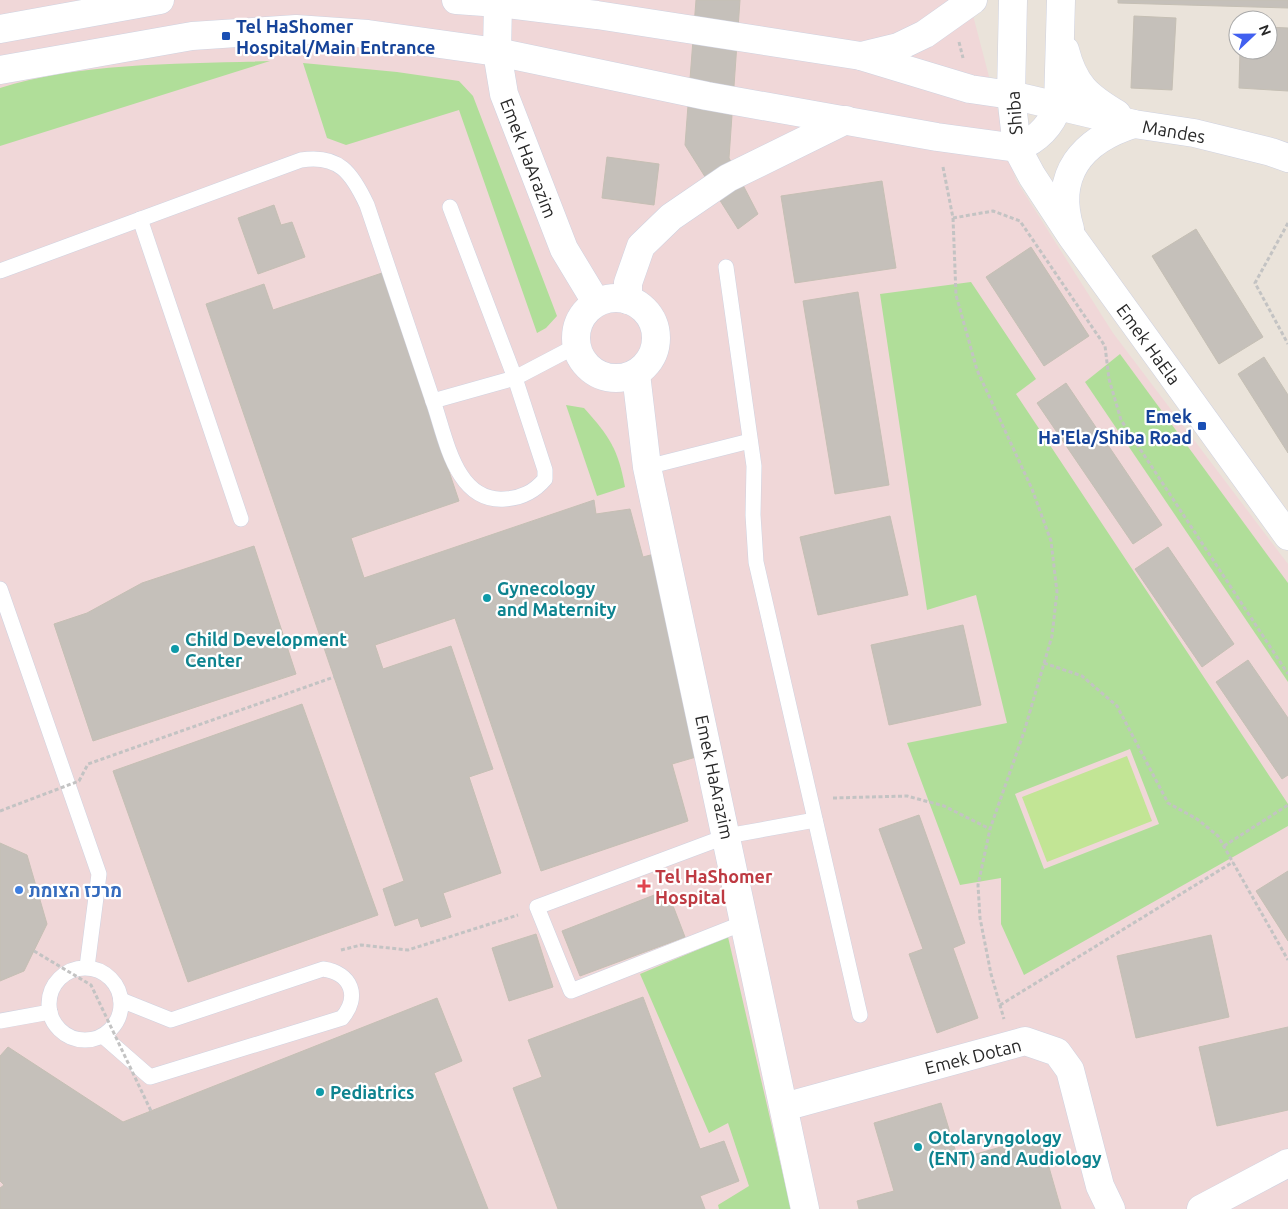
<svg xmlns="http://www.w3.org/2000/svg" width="1288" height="1209" font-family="Ubuntu,Heebo,sans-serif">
  <rect width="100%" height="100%" fill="#eae3da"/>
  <path fill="#f0d7d8" d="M0 0H969L1016 180 1113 333 1288 564V1209H0Z"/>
  <g fill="#b0de99" fill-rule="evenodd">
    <path d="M270 61 0 146V88C80 62 185 64 270 61Z"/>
    <path d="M303 63 397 72 459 81 473 96 557 316 546 328 537 333 459 110 346 145 327 138Z"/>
    <path d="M971 282 1036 379 1016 394 1288 804V826L1024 975 1001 924V878L960 885 907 743 1007 723 976 595 927 610 880 294ZM1130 749 1159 824 1044 869 1015 794Z"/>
    <path d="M1120 354 1288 583V682L1085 382Z"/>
    <path d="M566 405 584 408C610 437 618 449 625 487L597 496Z"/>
    <path d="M728 937 791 1209H719L718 1205 749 1186 728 1123 709 1133 640 974Z"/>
  </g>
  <path fill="#c2e595" d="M1127 756 1152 821 1047 862 1022 797Z"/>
  <g fill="#c5c0ba" stroke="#c5bfb4">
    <path d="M696 0H740L729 158 758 214 738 229 685 145Z"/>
    <path d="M1118 0H1288V8L1118 3Z"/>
    <path d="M1134 16 1176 18 1172 90 1131 88Z"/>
    <path d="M1268 27 1288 28V91L1239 88 1240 50H1268Z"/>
    <path d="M607 157 659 164 654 205 602 198Z"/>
    <path d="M882 181 896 268 795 283 781 196Z"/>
    <path d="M274 205 281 225 292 222 305 257 258 274 238 218Z"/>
    <path d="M1196 229 1263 337 1219 364 1152 256Z"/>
    <path d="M1031 247 1089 336 1044 366 986 277Z"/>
    <path d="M382 273 459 501 351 538 364 578 594 500 596 514 630 509 643 557 658 553 703 755 672 764 688 821 541 871 455 618 375 645 383 669 451 646 493 769 469 777 501 873 443 893 451 917 421 927 418 918 395 926 383 889 404 881 206 304 264 284 273 310Z"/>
    <path d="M858 292 889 485 835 494 803 301Z"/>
    <path d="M1264 357 1288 395V453L1238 374Z"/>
    <path d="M1066 383 1162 525 1133 544 1037 403Z"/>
    <path d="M890 516 908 595 818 615 800 537Z"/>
    <path d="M254 546 296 674 93 741 54 624 87 613 142 583Z"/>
    <path d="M1168 547 1234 644 1202 667 1135 569Z"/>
    <path d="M963 625 981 705 889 725 871 645Z"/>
    <path d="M1248 660 1288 718V775L1282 779 1216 682Z"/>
    <path d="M302 704 378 915 188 982 113 771Z"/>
    <path d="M919 815 965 943 953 948 978 1018 937 1033 909 954 923 949 879 829Z"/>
    <path d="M0 843 27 855 47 924 24 971 0 981Z"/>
    <path d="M1288 871V941L1256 891Z"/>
    <path d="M667 890 685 937 580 976 562 931Z"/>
    <path d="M536 934 553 987 509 1001 492 948Z"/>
    <path d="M1211 935 1229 1017 1136 1038 1117 956Z"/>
    <path d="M643 997 700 1149 724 1141 739 1181 700 1196 705 1209H558L513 1088 542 1077 528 1040Z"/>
    <path d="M437 998 462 1061 434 1073 488 1209H0V1188L4 1185 0 1181V1056L8 1047 123 1122Z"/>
    <path d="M1288 1027V1110L1217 1126 1199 1047Z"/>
    <path d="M941 1103 958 1159 1040 1136 1061 1209H859L857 1201 894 1191 874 1123Z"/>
  </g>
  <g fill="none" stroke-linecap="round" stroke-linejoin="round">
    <defs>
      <g id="lane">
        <path d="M140 219 241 519"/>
        <path d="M726 267 754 466 753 515 756 562 860 1015"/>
        <path d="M0 271 301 160C339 154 352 173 367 205L433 401 515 378 576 346"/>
        <path d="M433 401C446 437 455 503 505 499 522 498 534 492 545 479V470L515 378 450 207"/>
        <path d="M647 467 750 441"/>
        <path d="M0 589 99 874 87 967"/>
        <path d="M746 922 571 991 537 907 727 836 815 820"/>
        <circle cx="85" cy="1004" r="36"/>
        <path d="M0 1021 50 1012"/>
        <path d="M103 1036 150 1077 342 1018C360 997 352 973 323 969L171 1020 121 1000"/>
      </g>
      <g id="street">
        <path d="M498 3 497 52 504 94 564 249 596 302"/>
        <circle cx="616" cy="338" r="40"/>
        <path d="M628 300V283L641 246 671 217 728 178 846 120"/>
        <path d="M636 374 647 467 805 1209"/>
        <path d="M784 1107 1025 1041 1057 1052 1070 1070 1100 1186 1111 1209"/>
        <path d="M1201 1209 1288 1163"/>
      </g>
      <g id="secondary">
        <path d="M456 0 498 3 597 15 861 56 970 89 1011 95 1134 124 1194 133 1271 152 1288 158"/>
        <path d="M1013 0 1011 95 1017 148 1032 176 1072 237 1288 536"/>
        <path d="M0 29 160 0"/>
        <path d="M1065 50C1074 85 1087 96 1117 114"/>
        <path d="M861 56 898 47 925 34 973 0"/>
        <path d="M0 70 192 36 296 29 368 34 497 52 707 96 937 137 1017 148C1037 140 1051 126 1058 106L1061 0"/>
        <path d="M1070 229C1053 174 1083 140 1134 124"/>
      </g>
    </defs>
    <use href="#lane" stroke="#cfd2e0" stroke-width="16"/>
    <use href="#street" stroke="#cfd2e0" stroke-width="29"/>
    <use href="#secondary" stroke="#cfd2e0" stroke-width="29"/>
    <g stroke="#c3c3c3" stroke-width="3" stroke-dasharray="4 2.5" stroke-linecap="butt">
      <path d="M959 42 963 58"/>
      <path d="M943 167 953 218 956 295 977 370 1032 489 1051 541 1057 592 1052 636 1024 732 990 829 978 885 980 918 991 974 1004 1019"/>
      <path d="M953 218 993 211 1020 221 1105 346 1109 379 1121 420 1288 674"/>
      <path d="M1288 223 1255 283 1288 344"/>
      <path d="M1044 663 1082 676 1117 706 1168 803 1197 819 1218 836 1288 960"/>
      <path d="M833 798 907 796 944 806 990 829"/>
      <path d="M1224 846 1288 805"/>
      <path d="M341 950 361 945 408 950 518 915"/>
      <path d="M1000 1005 1233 862"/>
    </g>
    <use href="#lane" stroke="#fff" stroke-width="15"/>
    <use href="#street" stroke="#fff" stroke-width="28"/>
    <use href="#secondary" stroke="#fff" stroke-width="28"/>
    <g stroke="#c3c3c3" stroke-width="3" stroke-dasharray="4 2.5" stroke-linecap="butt">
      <path d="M0 811 79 781 88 764 334 677"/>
      <path d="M34 951 91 985 151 1111"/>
    </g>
  </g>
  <g fill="#1a4fb4" stroke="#fff" stroke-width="2">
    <rect x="221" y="31" width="10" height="10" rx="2.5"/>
    <rect x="1197" y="421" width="10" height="10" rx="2.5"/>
  </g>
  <g fill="#0f9aa8" stroke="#fff" stroke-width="2">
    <circle cx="487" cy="598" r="5"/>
    <circle cx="175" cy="649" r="5"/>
    <circle cx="320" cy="1092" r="5"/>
    <circle cx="918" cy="1147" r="5"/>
  </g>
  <path fill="#e0444e" stroke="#fff" stroke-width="2" d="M641.5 878.5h5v5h5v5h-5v5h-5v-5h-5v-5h5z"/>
  <circle fill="#3f7fe0" stroke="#fff" stroke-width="2" cx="19" cy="890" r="5"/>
  <g text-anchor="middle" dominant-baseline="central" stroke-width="4.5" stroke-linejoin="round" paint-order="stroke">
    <g font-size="18" font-weight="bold" fill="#164399" stroke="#fff" text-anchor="start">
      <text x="236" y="26">Tel HaShomer<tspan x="236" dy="21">Hospital/Main Entrance</tspan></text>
      <text x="1192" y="416" text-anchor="end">Emek<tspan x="1192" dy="21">Ha'Ela/Shiba Road</tspan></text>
    </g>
    <g font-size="18" fill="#282828" stroke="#fff">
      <text transform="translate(1014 113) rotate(-94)">Shiba</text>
      <text transform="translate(1174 131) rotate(10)">Mandes</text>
      <text transform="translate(529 158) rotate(69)">Emek HaArazim</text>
      <text transform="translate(1149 344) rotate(54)">Emek HaEla</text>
      <text transform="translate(715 777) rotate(78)">Emek HaArazim</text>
      <text transform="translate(973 1056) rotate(-14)">Emek Dotan</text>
    </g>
    <g font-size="18" font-weight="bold" fill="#0d838f" stroke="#fff" text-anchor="start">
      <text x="497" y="588">Gynecology<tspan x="497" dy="21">and Maternity</tspan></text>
      <text x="185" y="639">Child Development<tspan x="185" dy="21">Center</tspan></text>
      <text x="330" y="1092">Pediatrics</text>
      <text x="928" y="1137">Otolaryngology<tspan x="928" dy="21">(ENT) and Audiology</tspan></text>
    </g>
    <g font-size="18" font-weight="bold" fill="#be3a42" stroke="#fff" text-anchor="start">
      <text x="655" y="876">Tel HaShomer<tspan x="655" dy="21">Hospital</tspan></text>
    </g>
    <g font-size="18" font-weight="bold" fill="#366cbe" stroke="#fff" text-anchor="start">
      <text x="29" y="890">מרכז הצומת</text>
    </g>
  </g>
  <g transform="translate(1253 35) rotate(68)"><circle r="24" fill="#ffffff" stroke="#a9a9a9"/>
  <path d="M0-4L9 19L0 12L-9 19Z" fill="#4160f0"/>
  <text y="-8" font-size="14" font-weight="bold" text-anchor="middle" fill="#282828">N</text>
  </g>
</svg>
